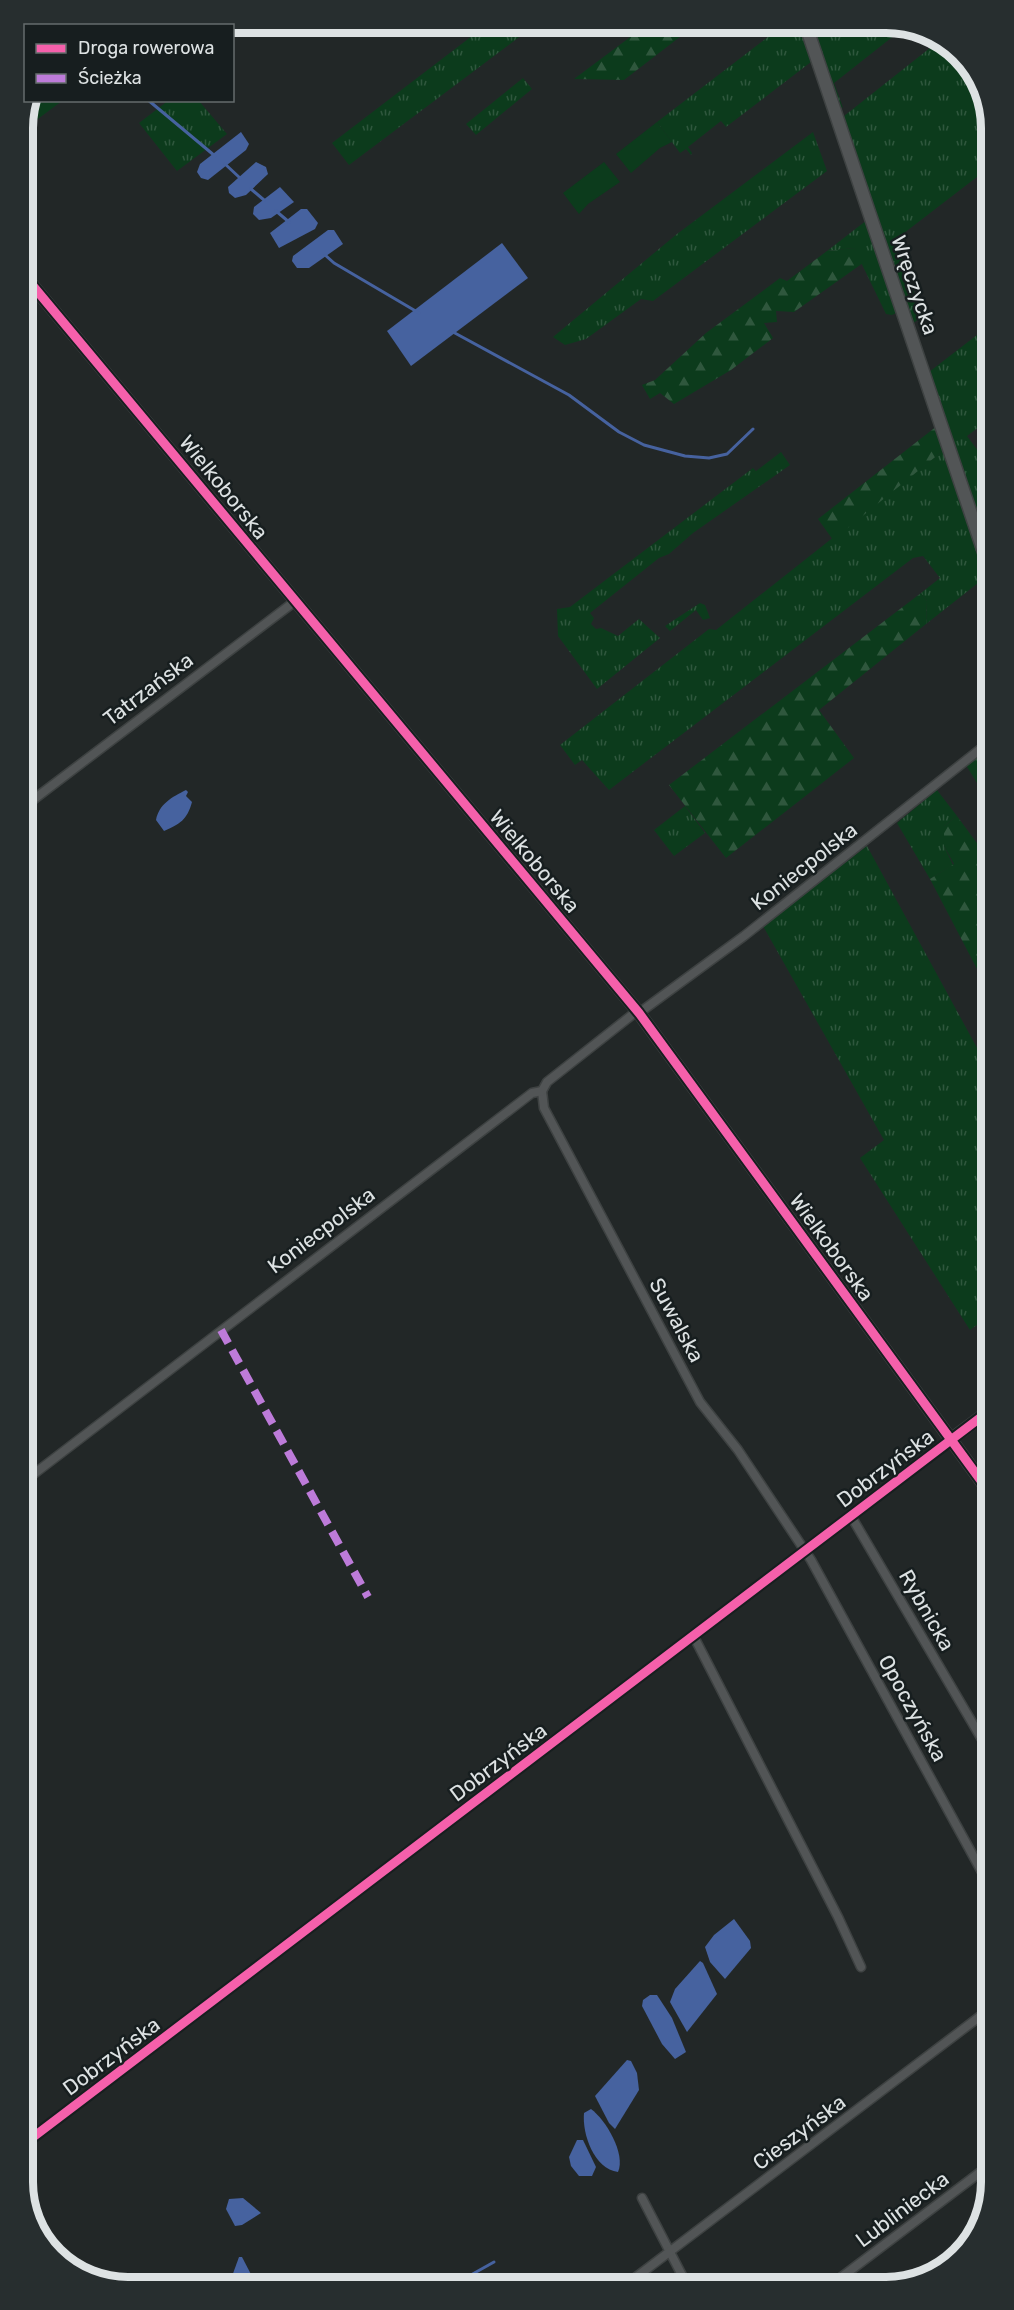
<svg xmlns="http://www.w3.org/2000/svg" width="1014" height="2310" font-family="Rubik,sans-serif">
  <defs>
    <pattern id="grass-tufts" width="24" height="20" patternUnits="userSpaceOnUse" patternTransform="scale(1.5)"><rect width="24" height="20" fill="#0c3b1c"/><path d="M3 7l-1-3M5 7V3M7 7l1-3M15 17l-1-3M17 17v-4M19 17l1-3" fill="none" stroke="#2f573d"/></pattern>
    <pattern id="forest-firs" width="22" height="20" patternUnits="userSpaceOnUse" patternTransform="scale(1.5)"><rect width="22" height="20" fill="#0c3b1c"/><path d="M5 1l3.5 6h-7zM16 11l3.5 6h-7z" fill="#2f573d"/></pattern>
  </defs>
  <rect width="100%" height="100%" fill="#222727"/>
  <g fill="url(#grass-tufts)">
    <path d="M489 23H538L349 165 332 143Z"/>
    <path d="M786 23H800L811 56V62L726 127 721 121 688 147 692 153 691 155 686 149 680 153 657 122Z"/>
    <path d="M810 23H893L905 27 834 83 843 108 838 105Z"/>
    <path d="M940 40 951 44 986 94V170L895 240 923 316 912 324 844 116Z"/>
    <path d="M523 78 532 89 476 135 466 124Z"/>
    <path d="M169 100 199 101 227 134 177 171 139 123Z"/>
    <path d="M32 101H62L23 130V121Z"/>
    <path d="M813 132 827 171 653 301 641 299 586 339 565 345 553 337 677 234Z"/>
    <path d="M867 220 898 312 892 315 886 314 854 248 827 251Z"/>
    <path d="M986 328 987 421 967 436 981 455 987 451V499L984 501 987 512V543L929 372Z"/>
    <path d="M945 449 987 576 926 624 927 601 921 593 940 578 923 556 913 558 609 790 582 760 575 765 560 745 709 629 716 630Z"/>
    <path d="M781 452 790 465 693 533 669 554 659 558 590 613 594 618 591 624 596 629 601 628 618 636 639 619 660 638 597 689 558 636 557 609 570 607 753 468 756 471Z"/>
    <path d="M700 603 705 605 710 618 703 620 696 610 670 631 665 626Z"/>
    <path d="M988 749V801L966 765Z"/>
    <path d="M937 790 957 816 944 826V846L953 865 930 879 897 823Z"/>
    <path d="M685 806 705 833 674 856 654 830Z"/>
    <path d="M867 846 988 1068 989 1316 970 1330 860 1158 884 1140 763 926Z"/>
  </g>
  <g fill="url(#forest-firs)">
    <path d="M649 23H698L624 80 574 79Z"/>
    <path d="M854 248 863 263 794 312 776 311 777 322 764 323 773 338 731 370 674 404 660 393 650 399 642 385 655 380 706 333 780 278 787 281 827 251Z"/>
    <path d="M937 426 945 449 833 540 818 519Z"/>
    <path d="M921 593 927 601 926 624 819 710 854 758 726 858 669 785Z"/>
    <path d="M957 816 982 850 988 847V990L930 879 954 864 944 846V826Z"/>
  </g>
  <g fill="#0c3b1c">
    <path d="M657 122 672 142 660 148 631 173 616 154Z"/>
    <path d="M604 162 620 182 588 204 579 214 563 193Z"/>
  </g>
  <g fill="#46629f">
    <path d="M241 132 249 144 246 150 208 180 201 178 197 172 200 164Z"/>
    <path d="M256 162 266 167 268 174 246 195 235 198 229 193 228 187Z"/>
    <path d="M280 187 294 202 271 218 259 220 253 214 254 207Z"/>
    <path d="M301 209H307L318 223 315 229 279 248 270 233Z"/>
    <path d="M328 230H334L343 244 309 268H297L292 261 293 256Z"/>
    <path d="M502 243 528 278 411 366 387 331Z"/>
    <path d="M186 790 188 792 186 796 192 802C187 820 180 824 164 831L156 820C159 804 172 797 186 790Z"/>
    <path d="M734 1919 750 1941 751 1948 725 1979 710 1962 705 1947 714 1935Z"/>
    <path d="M700 1961 703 1963 717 1994 687 2032 670 2002 675 1989Z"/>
    <path d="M650 1995H657L672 2018 686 2052 675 2059 662 2044 642 2006 643 2000Z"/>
    <path d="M627 2060 631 2061 637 2073 639 2090 615 2129 609 2123 595 2096Z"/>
    <path d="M591 2109C606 2120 626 2154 618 2172 594 2169 582 2134 584 2113Z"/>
    <path d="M577 2140H583L596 2167 592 2176H579L571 2166 569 2157Z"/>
    <path d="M243 2198 261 2213 242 2225 235 2226 226 2209 229 2199Z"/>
    <path d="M239 2257H242L257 2286H233L231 2279Z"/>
  </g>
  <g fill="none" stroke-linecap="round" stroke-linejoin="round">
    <g stroke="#46629f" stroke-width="3">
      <path d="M148 100 215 156"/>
      <path d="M225 164 240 178"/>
      <path d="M251 189 264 200"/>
      <path d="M276 211 289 222"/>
      <path d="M325 255 334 263 419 313"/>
      <path d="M453 332 569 395 619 432 644 445 685 456 709 458 727 454 753 429"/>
      <path d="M453 2285 494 2262"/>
    </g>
    <defs>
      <g id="minor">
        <path d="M25 806 294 602"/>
        <path d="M639 1013 744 936 988 743"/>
        <path d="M542 1091 544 1108 700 1402 738 1450 811 1560 982 1872 991 1881"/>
        <path d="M26 1480 532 1093 542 1091 547 1082 637 1011"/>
        <path d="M851 1516 990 1753"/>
        <path d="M693 1635 838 1917 861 1967"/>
        <path d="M28 2141 950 1440"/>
        <path d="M642 2198 686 2283"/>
        <path d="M835 2282 991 2164"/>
        <path d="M627 2284 991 2008"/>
      </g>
      <g id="tertiary">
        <path d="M23 274 639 1013 990 1493"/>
        <path d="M950 1440 989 1411"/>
      </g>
      <path id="secondary" d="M805 23 987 561"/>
    </defs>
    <use href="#minor" stroke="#3e4242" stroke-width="11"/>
    <use href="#tertiary" stroke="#3e4242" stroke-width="14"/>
    <use href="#secondary" stroke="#3e4242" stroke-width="15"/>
    <use href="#minor" stroke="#525556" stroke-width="8"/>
    <use href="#tertiary" stroke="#525556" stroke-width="10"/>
    <use href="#secondary" stroke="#525556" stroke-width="12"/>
    <path stroke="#bd7bd9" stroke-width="8" stroke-dasharray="15 8" stroke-linecap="butt" d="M221 1330 368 1597"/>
    <defs>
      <g id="cycleway">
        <path d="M23 274 639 1013 990 1493"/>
        <path d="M28 2141 989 1411"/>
      </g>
    </defs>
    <use href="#cycleway" stroke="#171e1f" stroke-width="13"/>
    <use href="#cycleway" stroke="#f560ab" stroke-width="9"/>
  </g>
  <g text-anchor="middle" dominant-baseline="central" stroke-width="5" stroke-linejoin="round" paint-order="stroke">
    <g font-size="21" fill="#dde2e3" stroke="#171e1f">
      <text transform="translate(915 285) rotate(71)">Wręczycka</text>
      <text transform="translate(224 487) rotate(51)">Wielkoborska</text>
      <text transform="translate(148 689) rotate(-37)">Tatrzańska</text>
      <text transform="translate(535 861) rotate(50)">Wielkoborska</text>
      <text transform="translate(804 866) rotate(-38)">Koniecpolska</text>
      <text transform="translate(321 1230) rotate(-37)">Koniecpolska</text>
      <text transform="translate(832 1247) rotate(54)">Wielkoborska</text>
      <text transform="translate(677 1320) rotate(62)">Suwalska</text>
      <text transform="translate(885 1468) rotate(-37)">Dobrzyńska</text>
      <text transform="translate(927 1610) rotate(60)">Rybnicka</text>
      <text transform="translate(913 1708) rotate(61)">Opoczyńska</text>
      <text transform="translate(498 1762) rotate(-37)">Dobrzyńska</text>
      <text transform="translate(111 2056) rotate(-37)">Dobrzyńska</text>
      <text transform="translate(799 2132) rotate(-37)">Cieszyńska</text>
      <text transform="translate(902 2209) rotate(-37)">Lubliniecka</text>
    </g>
  </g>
  <path d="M0 0H1014V2310H0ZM128 33H886A95 95 0 0 1 981 128V2182A95 95 0 0 1 886 2277H128A95 95 0 0 1 33 2182V128A95 95 0 0 1 128 33Z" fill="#272e2f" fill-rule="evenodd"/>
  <path fill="none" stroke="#dde2e3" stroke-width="8" d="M128 33H886A95 95 0 0 1 981 128V2182A95 95 0 0 1 886 2277H128A95 95 0 0 1 33 2182V128A95 95 0 0 1 128 33Z"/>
  <rect x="24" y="24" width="210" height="78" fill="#171e1f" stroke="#666c6d" stroke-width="1.5"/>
  <rect x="36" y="44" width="30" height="9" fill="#f560ab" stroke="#666c6d" stroke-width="1.5"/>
  <text x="78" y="54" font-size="18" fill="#dde2e3">Droga rowerowa</text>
  <rect x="36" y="74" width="30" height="9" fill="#bd7bd9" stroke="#666c6d" stroke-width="1.5"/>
  <text x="78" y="84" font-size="18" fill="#dde2e3">Ścieżka</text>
</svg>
